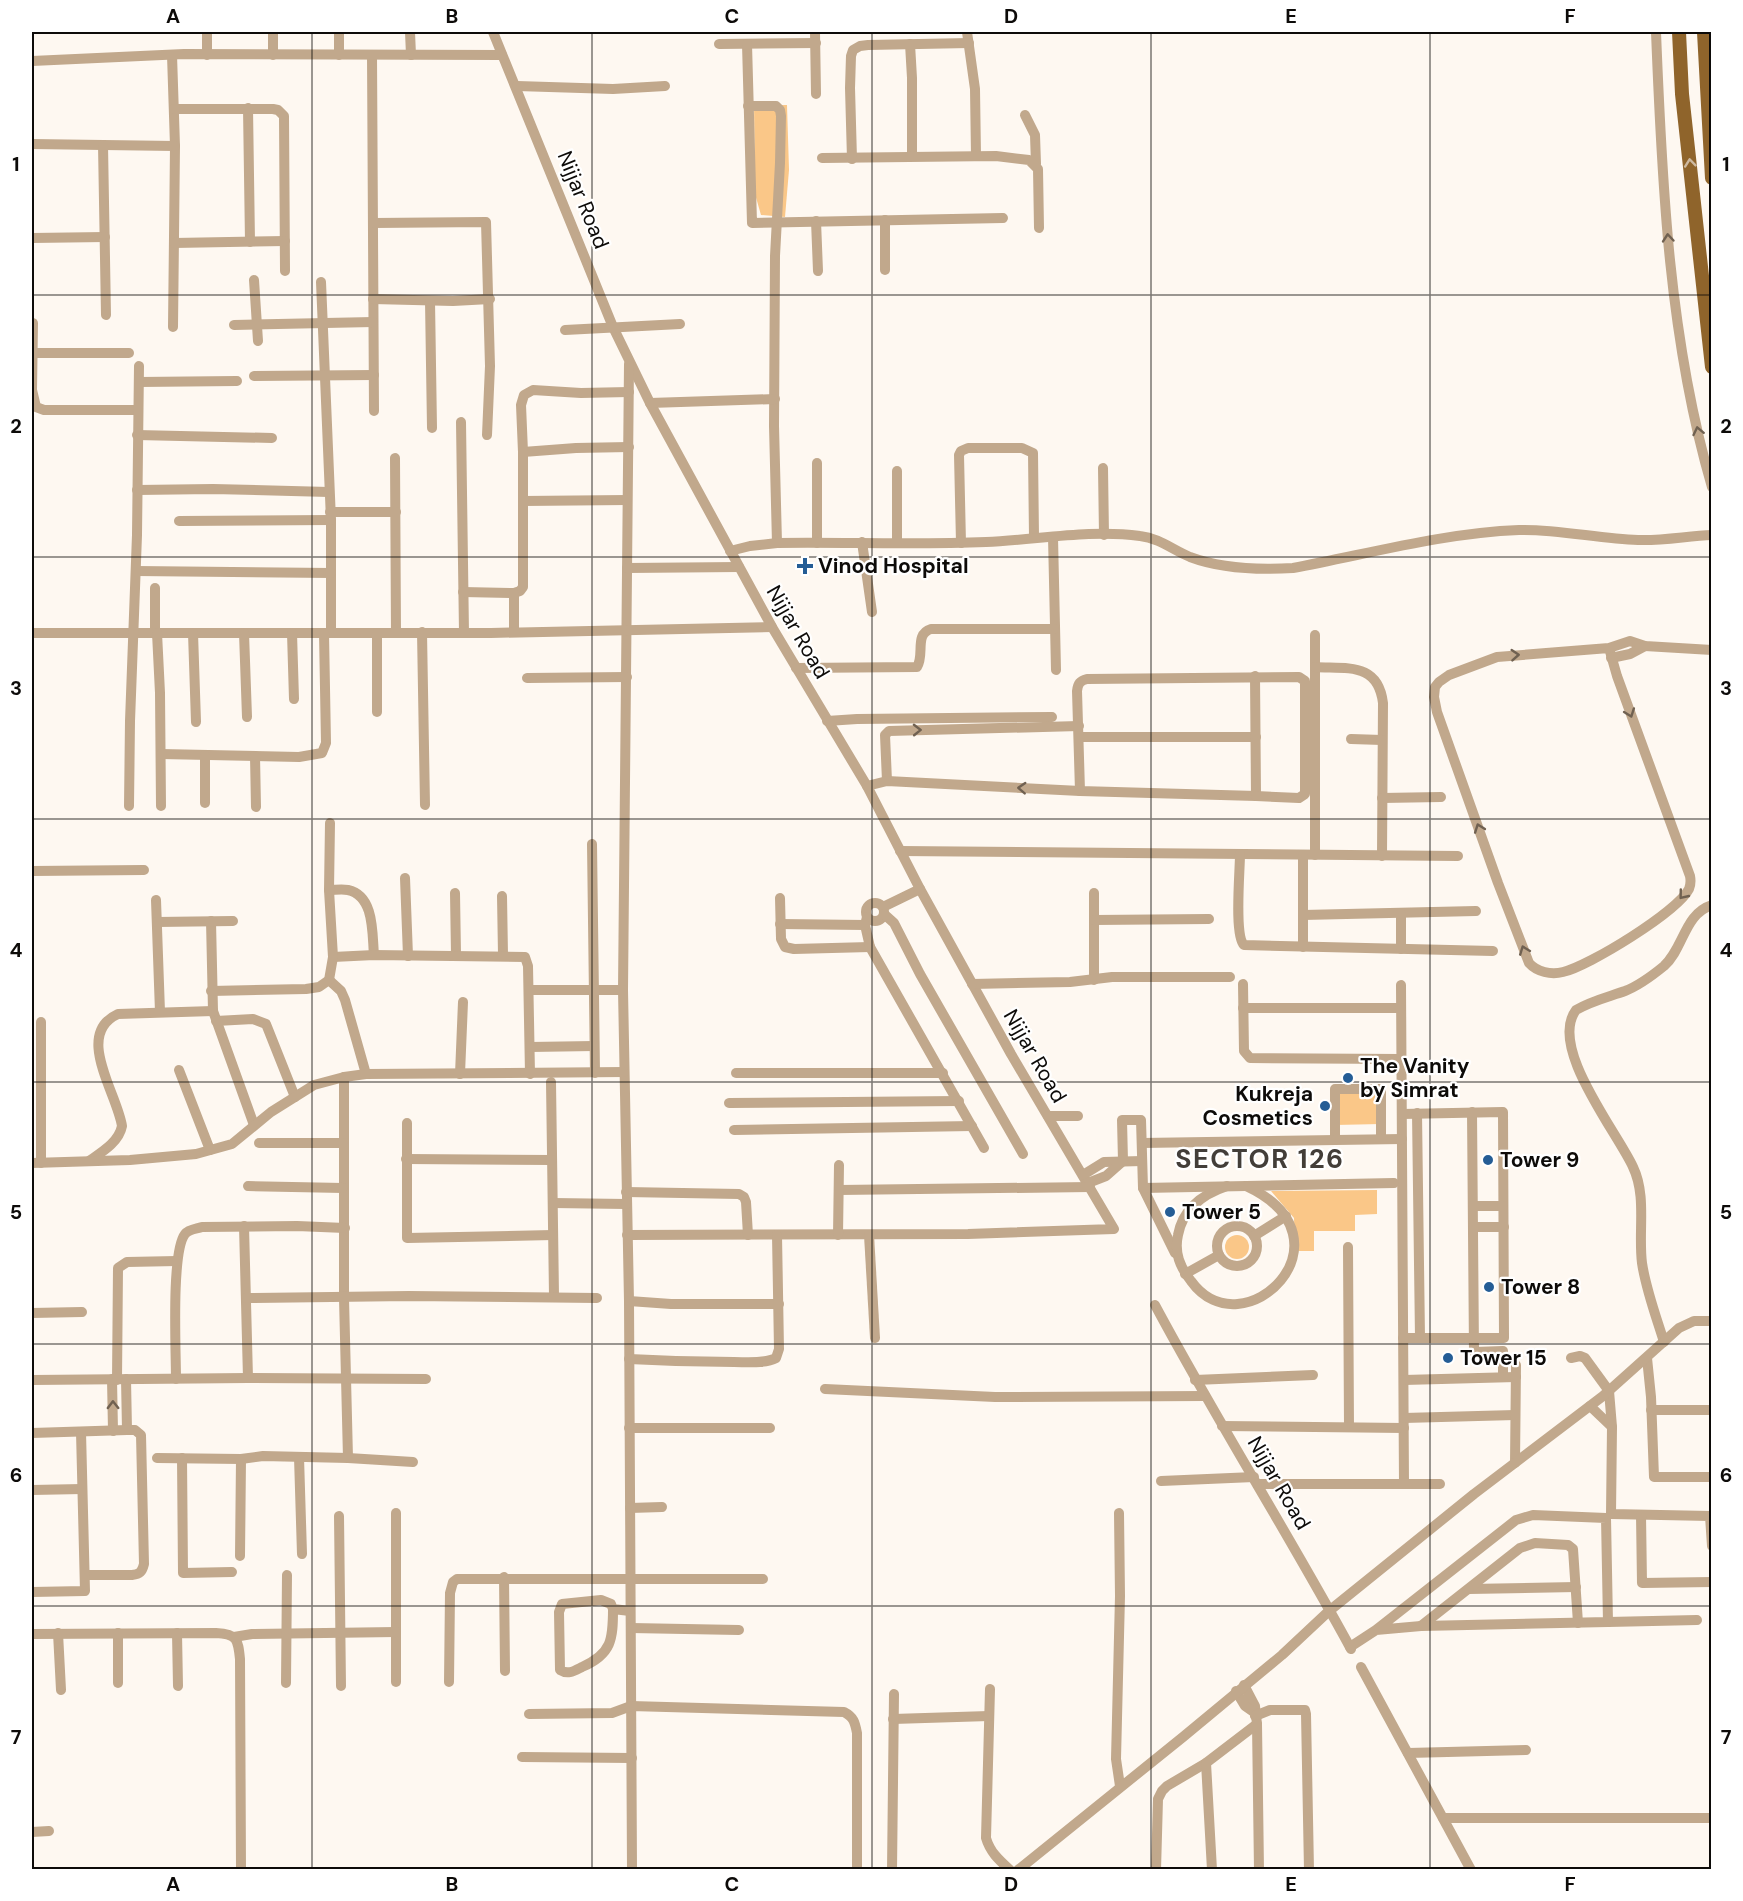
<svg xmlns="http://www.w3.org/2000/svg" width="1743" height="1901" font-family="'DM Sans',sans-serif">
  <rect width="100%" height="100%" fill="#fef8f1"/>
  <g fill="#fac788">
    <path d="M754 105H787L789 170 785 217 761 215 755 194Z"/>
    <path d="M1335 1089H1381V1124L1335 1125Z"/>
    <path d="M1377 1190V1214L1355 1215V1231H1314V1251H1295L1294 1218 1271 1191Z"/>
    <circle cx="1237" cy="1247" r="12"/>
  </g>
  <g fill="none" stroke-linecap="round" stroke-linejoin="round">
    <g stroke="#c1a88c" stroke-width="10">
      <path d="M207 32V55"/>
      <path d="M410 32 411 55"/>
      <path d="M493 32 613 327 650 403 772 627 867 786 920 889 1011 1054 1114 1229 968 1234 627 1235"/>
      <path d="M815 32 816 94"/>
      <path d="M967 32 975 89 976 156"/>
      <path d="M1656 32C1662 184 1669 340 1712 487"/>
      <path d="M719 44 816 43"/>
      <path d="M747 44 752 223 1003 218"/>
      <path d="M910 44 912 78V156"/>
      <path d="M172 55 175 146 173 327"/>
      <path d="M273 55V32"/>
      <path d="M339 55V32"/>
      <path d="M372 55 374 411"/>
      <path d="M32 61 184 54 502 55"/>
      <path d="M517 86 613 89 665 86"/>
      <path d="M748 106H776L780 110 781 116 780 163 775 256 774 426 777 543"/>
      <path d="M248 108 250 242"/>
      <path d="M174 109H273L278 110 284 116 285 271"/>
      <path d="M1025 115 1035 135 1036 164"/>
      <path d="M32 144 175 146"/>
      <path d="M103 145 106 315"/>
      <path d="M822 158 996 156 1029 160 1038 169 1039 228"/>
      <path d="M852 159 850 88 851 56 853 50 860 46 868 45 969 43"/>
      <path d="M885 220V270"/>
      <path d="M816 221 818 271"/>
      <path d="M374 223 486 222 490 366 487 435"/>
      <path d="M32 238 105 237"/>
      <path d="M174 243 285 241"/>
      <path d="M254 280 258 341"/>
      <path d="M321 282 331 520V633"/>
      <path d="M373 299 453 301 490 299"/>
      <path d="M430 301 432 428"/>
      <path d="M33 323 32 390 36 407 44 410H138"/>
      <path d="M234 325 373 322"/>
      <path d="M565 330 680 324"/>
      <path d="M32 353H129"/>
      <path d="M629 364 623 990 629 1301 632 1870"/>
      <path d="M254 376 374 375"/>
      <path d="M139 382 237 381"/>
      <path d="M650 403 775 399"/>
      <path d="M461 422 464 633"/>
      <path d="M137 435 272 438"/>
      <path d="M523 452 576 448 629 447"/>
      <path d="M395 458 396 633"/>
      <path d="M817 463V543"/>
      <path d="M1103 468 1104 535"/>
      <path d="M897 471V543"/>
      <path d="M137 490 213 489 329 492"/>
      <path d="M523 501 627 500"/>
      <path d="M330 512H396"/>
      <path d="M179 521 331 520"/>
      <path d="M1053 537 1056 670"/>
      <path d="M862 542 872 612"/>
      <path d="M961 543 959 455 961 451 968 448H1022L1033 453 1034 537"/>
      <path d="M730 551 750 546 777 543C846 542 916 545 986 542 1037 540 1089 529 1140 536 1159 538 1173 550 1190 557 1222 569 1260 570 1293 568 1368 554 1443 533 1519 530 1559 529 1599 539 1638 540 1663 541 1687 536 1712 535"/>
      <path d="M627 568 739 567"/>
      <path d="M136 571 331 573"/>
      <path d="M155 588V634"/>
      <path d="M463 592 514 593 520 591 523 587V452L521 405 524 395 533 390 581 393 629 392"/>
      <path d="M422 632 425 805"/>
      <path d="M514 632V593"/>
      <path d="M32 633H491L772 627"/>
      <path d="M157 633 160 693 161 806"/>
      <path d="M193 633 196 722"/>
      <path d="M244 633 247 717"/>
      <path d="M292 633 294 699"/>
      <path d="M377 633V712"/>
      <path d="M1315 635V855"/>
      <path d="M1609 648 1617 676 1690 876C1691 881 1691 884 1689 889 1677 912 1589 966 1563 972 1551 975 1537 972 1529 963L1498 883 1437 712 1434 697 1435 687 1439 682 1449 675 1497 657 1609 648 1630 641 1645 646 1712 650"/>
      <path d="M1611 658 1630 654 1645 646"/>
      <path d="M1315 667C1347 669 1378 662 1383 703L1382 856"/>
      <path d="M796 668 917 667C925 655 914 634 931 629H1054"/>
      <path d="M527 678 627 677"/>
      <path d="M827 721 857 719 1052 717"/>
      <path d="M1079 737H1256"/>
      <path d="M1351 739 1382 740"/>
      <path d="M161 754 299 757 322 753 326 743 324 633"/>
      <path d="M205 755V803"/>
      <path d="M255 756 256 807"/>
      <path d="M887 781 885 735 889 731 1079 726"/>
      <path d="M867 786 887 781 1080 791 1256 796 1255 676"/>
      <path d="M1080 791 1077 691C1078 683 1080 681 1087 679L1299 677 1305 681V794L1299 798 1256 796"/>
      <path d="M1382 798 1441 797"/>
      <path d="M129 806 130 721 137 535 139 366"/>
      <path d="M592 844 595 1073"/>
      <path d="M900 851 1458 856"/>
      <path d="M1240 854C1240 872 1234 935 1244 945L1493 951"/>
      <path d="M32 871 144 870"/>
      <path d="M405 878 408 956"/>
      <path d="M329 890C335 890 342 889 348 890 375 896 372 934 374 955"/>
      <path d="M455 893 456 955"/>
      <path d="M1094 893V980"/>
      <path d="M502 896 503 955"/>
      <path d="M780 898 781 939 785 947 794 949 870 947"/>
      <path d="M156 900 160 1012"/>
      <circle cx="875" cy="912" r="9"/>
      <path d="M883 907 920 889"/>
      <path d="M884 914 894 923 920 974 1023 1154"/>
      <path d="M1303 915 1476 911"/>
      <path d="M867 917 865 925 870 947 984 1148"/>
      <path d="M1094 920 1209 919"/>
      <path d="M211 921 213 1011 254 1125"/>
      <path d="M157 922 233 921"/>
      <path d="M780 924 865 925"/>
      <path d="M1303 947V855"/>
      <path d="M1401 949V913"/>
      <path d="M333 957 374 955 525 957 528 966 530 1074"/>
      <path d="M329 980 341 991 345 1000 366 1074"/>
      <path d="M972 984 1070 982 1112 977H1230"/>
      <path d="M1243 984 1244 1051 1250 1058 1401 1059"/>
      <path d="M1401 985 1404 1484"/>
      <path d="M529 990H623"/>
      <path d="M211 991 306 989 319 987 329 980 333 957 329 890 330 823"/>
      <path d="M1243 1008H1401"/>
      <path d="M216 1021 253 1019 266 1024 295 1097"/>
      <path d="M41 1022V1163"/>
      <path d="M530 1047 594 1046"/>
      <path d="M179 1070 210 1150"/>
      <path d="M736 1073H943"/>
      <path d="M460 1074 463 1002"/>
      <path d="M344 1077V1298L348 1458"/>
      <path d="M551 1082 554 1296"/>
      <path d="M729 1103 959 1101"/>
      <path d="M1472 1112 1474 1352 1503 1351V1377"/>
      <path d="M1417 1113 1420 1338"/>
      <path d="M1402 1114 1503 1112 1504 1338H1403"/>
      <path d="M1048 1116H1078"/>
      <path d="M407 1123V1238L553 1235"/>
      <path d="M734 1130 972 1126"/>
      <path d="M1335 1140V1089H1381V1139"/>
      <path d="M259 1143H343"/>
      <path d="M1142 1143 1402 1139"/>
      <path d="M406 1159 552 1160"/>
      <path d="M89 1161C102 1152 119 1142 122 1126 117 1093 74 1034 118 1014L213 1011"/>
      <path d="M32 1163 130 1160 196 1154 232 1144 271 1112 314 1085 344 1077 366 1074 624 1072"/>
      <path d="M1083 1175 1104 1162 1142 1161"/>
      <path d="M1088 1183 1106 1176 1123 1161 1122 1120H1141L1143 1188 1175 1253"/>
      <path d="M248 1186 343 1188"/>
      <path d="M1227 1186C1203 1194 1183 1208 1178 1235 1174 1253 1180 1267 1191 1281 1243 1353 1360 1239 1246 1186"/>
      <path d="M1143 1188 1394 1183"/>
      <path d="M839 1190 1090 1187"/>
      <path d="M626 1192 739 1194 744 1197 746 1202 748 1235"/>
      <path d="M553 1203 626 1204"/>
      <path d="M1473 1206H1503"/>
      <path d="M244 1226 248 1378"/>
      <circle cx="1237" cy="1246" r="20"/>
      <path d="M1473 1227H1504"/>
      <path d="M838 1235 839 1165"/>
      <path d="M869 1235 875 1338"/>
      <path d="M1254 1236 1286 1216"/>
      <path d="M1348 1247 1349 1427"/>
      <path d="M1185 1274 1219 1255"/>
      <path d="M246 1298 409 1296 597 1298"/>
      <path d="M629 1301 671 1304H779"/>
      <path d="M1155 1305C1217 1421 1288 1533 1351 1649"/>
      <path d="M32 1313 82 1312"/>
      <path d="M1664 1342C1656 1316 1646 1290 1642 1263 1638 1232 1647 1196 1633 1167 1617 1132 1548 1047 1576 1010 1591 1001 1608 997 1625 991 1638 986 1653 975 1664 966 1684 948 1684 914 1712 905"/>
      <path d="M1571 1358 1580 1356 1585 1358 1609 1391 1612 1427 1611 1514 1710 1516 1712 1546"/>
      <path d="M1647 1358 1651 1397 1654 1477H1712"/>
      <path d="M629 1359C664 1361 699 1362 734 1362 747 1362 765 1364 776 1358L779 1349 777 1235"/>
      <path d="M112 1379 113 1431"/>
      <path d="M126 1379 127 1430"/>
      <path d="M176 1379C176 1352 171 1252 185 1234 189 1229 196 1229 202 1227L297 1226 345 1228"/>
      <path d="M32 1380 248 1378 426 1379"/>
      <path d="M117 1380 118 1268 127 1262 177 1261"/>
      <path d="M1195 1380 1313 1375"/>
      <path d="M1404 1380 1516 1377"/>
      <path d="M825 1389 995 1397 1205 1396"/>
      <path d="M1590 1406 1612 1427"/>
      <path d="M1651 1410H1712"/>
      <path d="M1404 1418 1515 1415"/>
      <path d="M1222 1426 1404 1428"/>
      <path d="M629 1428H770"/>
      <path d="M32 1433 127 1430H135L141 1435 144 1564C142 1572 140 1574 132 1575H85"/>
      <path d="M299 1457 302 1554"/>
      <path d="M157 1458 241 1459 263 1456 348 1458 413 1462"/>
      <path d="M182 1458 183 1573 232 1572"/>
      <path d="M1515 1463 1516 1365"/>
      <path d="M1161 1481 1254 1477"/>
      <path d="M1258 1484H1440"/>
      <path d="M32 1490 82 1489"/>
      <path d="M630 1508 662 1507"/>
      <path d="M396 1513V1682"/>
      <path d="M1119 1513 1120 1596 1116 1759 1120 1786"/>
      <path d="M1641 1515 1642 1583 1712 1582"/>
      <path d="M339 1516 341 1686"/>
      <path d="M240 1556 241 1459"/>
      <path d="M504 1577 505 1671"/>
      <path d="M1469 1589 1576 1587"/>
      <path d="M32 1592 85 1591 81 1432"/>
      <path d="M613 1609 611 1604 601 1600 562 1604 559 1612 560 1670C568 1675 574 1671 582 1667 612 1654 613 1639 613 1609L630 1611"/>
      <path d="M1608 1622 1697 1620"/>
      <path d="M1421 1626 1520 1548 1535 1543 1568 1545 1573 1549 1578 1623"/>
      <path d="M631 1628 739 1630"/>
      <path d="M58 1633 61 1690"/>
      <path d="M118 1633V1683"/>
      <path d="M177 1633 178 1686"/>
      <path d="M32 1634 216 1633C237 1634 238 1639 240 1659L241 1870"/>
      <path d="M234 1637 252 1634 396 1632"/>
      <path d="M1350 1647 1376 1630 1516 1520 1533 1515 1606 1518 1608 1622 1421 1626 1376 1630"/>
      <path d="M1361 1667 1471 1870"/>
      <path d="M449 1682 450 1593 453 1582 457 1579H763"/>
      <path d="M286 1683 287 1575"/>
      <path d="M1244 1685 1255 1706 1257 1724 1259 1870"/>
      <path d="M990 1689 986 1838C990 1852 999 1860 1010 1870"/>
      <path d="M1236 1691 1245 1706 1255 1713"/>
      <path d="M529 1714 612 1713 631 1706 844 1712C854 1717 855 1723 857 1733V1870"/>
      <path d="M1255 1716 1270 1710H1305L1306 1714 1309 1870"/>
      <path d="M893 1719 989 1716"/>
      <path d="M1408 1753 1526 1750"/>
      <path d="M522 1757 632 1758"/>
      <path d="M1443 1818H1712"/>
      <path d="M32 1832 49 1831"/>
      <path d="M892 1870 894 1694"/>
      <path d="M1018 1870 1183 1737 1282 1655 1329 1611 1474 1494 1603 1396 1679 1328 1694 1321H1712"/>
      <path d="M1156 1870 1158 1799 1162 1791 1167 1786 1206 1763"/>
      <path d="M1212 1870 1206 1763 1257 1724"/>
    </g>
    <g stroke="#8f642b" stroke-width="14">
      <path d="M1679 32 1682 94 1712 367"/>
      <path d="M1704 32 1712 178"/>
    </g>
  </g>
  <defs><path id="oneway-chevron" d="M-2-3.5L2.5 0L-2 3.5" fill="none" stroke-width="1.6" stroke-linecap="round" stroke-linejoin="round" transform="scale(1.5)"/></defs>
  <use stroke="#cdb9a0" href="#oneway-chevron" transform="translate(1690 163) rotate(-96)"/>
  <g stroke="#706151">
    <use href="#oneway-chevron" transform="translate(1668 238) rotate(-95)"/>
    <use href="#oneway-chevron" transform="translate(1698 431) rotate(-102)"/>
    <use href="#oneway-chevron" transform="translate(1515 655) rotate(-4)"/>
    <use href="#oneway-chevron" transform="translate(1630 713) rotate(70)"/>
    <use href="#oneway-chevron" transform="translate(917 730) rotate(-1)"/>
    <use href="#oneway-chevron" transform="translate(1022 788) rotate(-177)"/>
    <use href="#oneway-chevron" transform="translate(1479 828) rotate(-110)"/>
    <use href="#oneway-chevron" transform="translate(1683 895) rotate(129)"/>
    <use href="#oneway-chevron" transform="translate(1524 950) rotate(-111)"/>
    <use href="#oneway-chevron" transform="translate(113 1405) rotate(-91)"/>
  </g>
  <path fill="none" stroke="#0d0b09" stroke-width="1.5" stroke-opacity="0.55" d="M312 32V1870M592 32V1870M872 32V1870M1151 32V1870M1430 32V1870M32 295H1712M32 557H1712M32 819H1712M32 1082H1712M32 1344H1712M32 1606H1712"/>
  <g fill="#255d95" stroke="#fff" stroke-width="2">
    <path d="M802 557h6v6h6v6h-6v6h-6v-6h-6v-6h6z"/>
    <circle cx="1348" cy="1078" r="6"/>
    <circle cx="1325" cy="1106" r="6"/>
    <circle cx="1488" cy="1160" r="6"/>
    <circle cx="1170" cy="1212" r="6"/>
    <circle cx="1489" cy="1287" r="6"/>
    <circle cx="1448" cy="1358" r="6"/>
  </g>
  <g text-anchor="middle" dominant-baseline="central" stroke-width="4.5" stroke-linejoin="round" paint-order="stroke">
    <g font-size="21" fill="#0d0b09" stroke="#fff">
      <text transform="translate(583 200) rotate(68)">Nijjar Road</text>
      <text transform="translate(798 632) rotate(60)">Nijjar Road</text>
      <text transform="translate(1035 1056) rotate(60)">Nijjar Road</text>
      <text transform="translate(1279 1483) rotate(60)">Nijjar Road</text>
    </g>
    <g font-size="21" font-weight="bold" fill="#0d0b09" stroke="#fff" text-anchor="start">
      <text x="818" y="566">Vinod Hospital</text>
      <text x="1360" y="1066">The Vanity<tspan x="1360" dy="24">by Simrat</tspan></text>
      <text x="1313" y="1094" text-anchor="end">Kukreja<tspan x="1313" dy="24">Cosmetics</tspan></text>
      <text x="1500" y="1160">Tower 9</text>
      <text x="1182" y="1212">Tower 5</text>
      <text x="1501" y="1287">Tower 8</text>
      <text x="1460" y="1358">Tower 15</text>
    </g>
    <g font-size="27" font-weight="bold" letter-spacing="1.5" fill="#433e39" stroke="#fff">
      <text x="1260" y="1158">SECTOR 126</text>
    </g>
  </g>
  <rect width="1743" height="1901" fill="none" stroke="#ffffff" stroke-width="66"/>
  <rect x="33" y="33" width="1677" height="1835" fill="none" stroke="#0d0b09" stroke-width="2"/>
  <g font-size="20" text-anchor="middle" font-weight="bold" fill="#0d0b09">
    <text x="173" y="23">A</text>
    <text x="452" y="23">B</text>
    <text x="732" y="23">C</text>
    <text x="1011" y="23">D</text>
    <text x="1291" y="23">E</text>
    <text x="1570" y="23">F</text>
    <text x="16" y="171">1</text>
    <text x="1726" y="171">1</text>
    <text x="16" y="433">2</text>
    <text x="1726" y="433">2</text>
    <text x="16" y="695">3</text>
    <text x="1726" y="695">3</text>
    <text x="16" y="957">4</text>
    <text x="1726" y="957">4</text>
    <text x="16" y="1219">5</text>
    <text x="1726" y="1219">5</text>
    <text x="16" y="1482">6</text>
    <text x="1726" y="1482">6</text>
    <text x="16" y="1744">7</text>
    <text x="1726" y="1744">7</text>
    <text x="173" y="1891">A</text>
    <text x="452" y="1891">B</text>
    <text x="732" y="1891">C</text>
    <text x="1011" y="1891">D</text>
    <text x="1291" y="1891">E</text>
    <text x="1570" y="1891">F</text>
  </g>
</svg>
